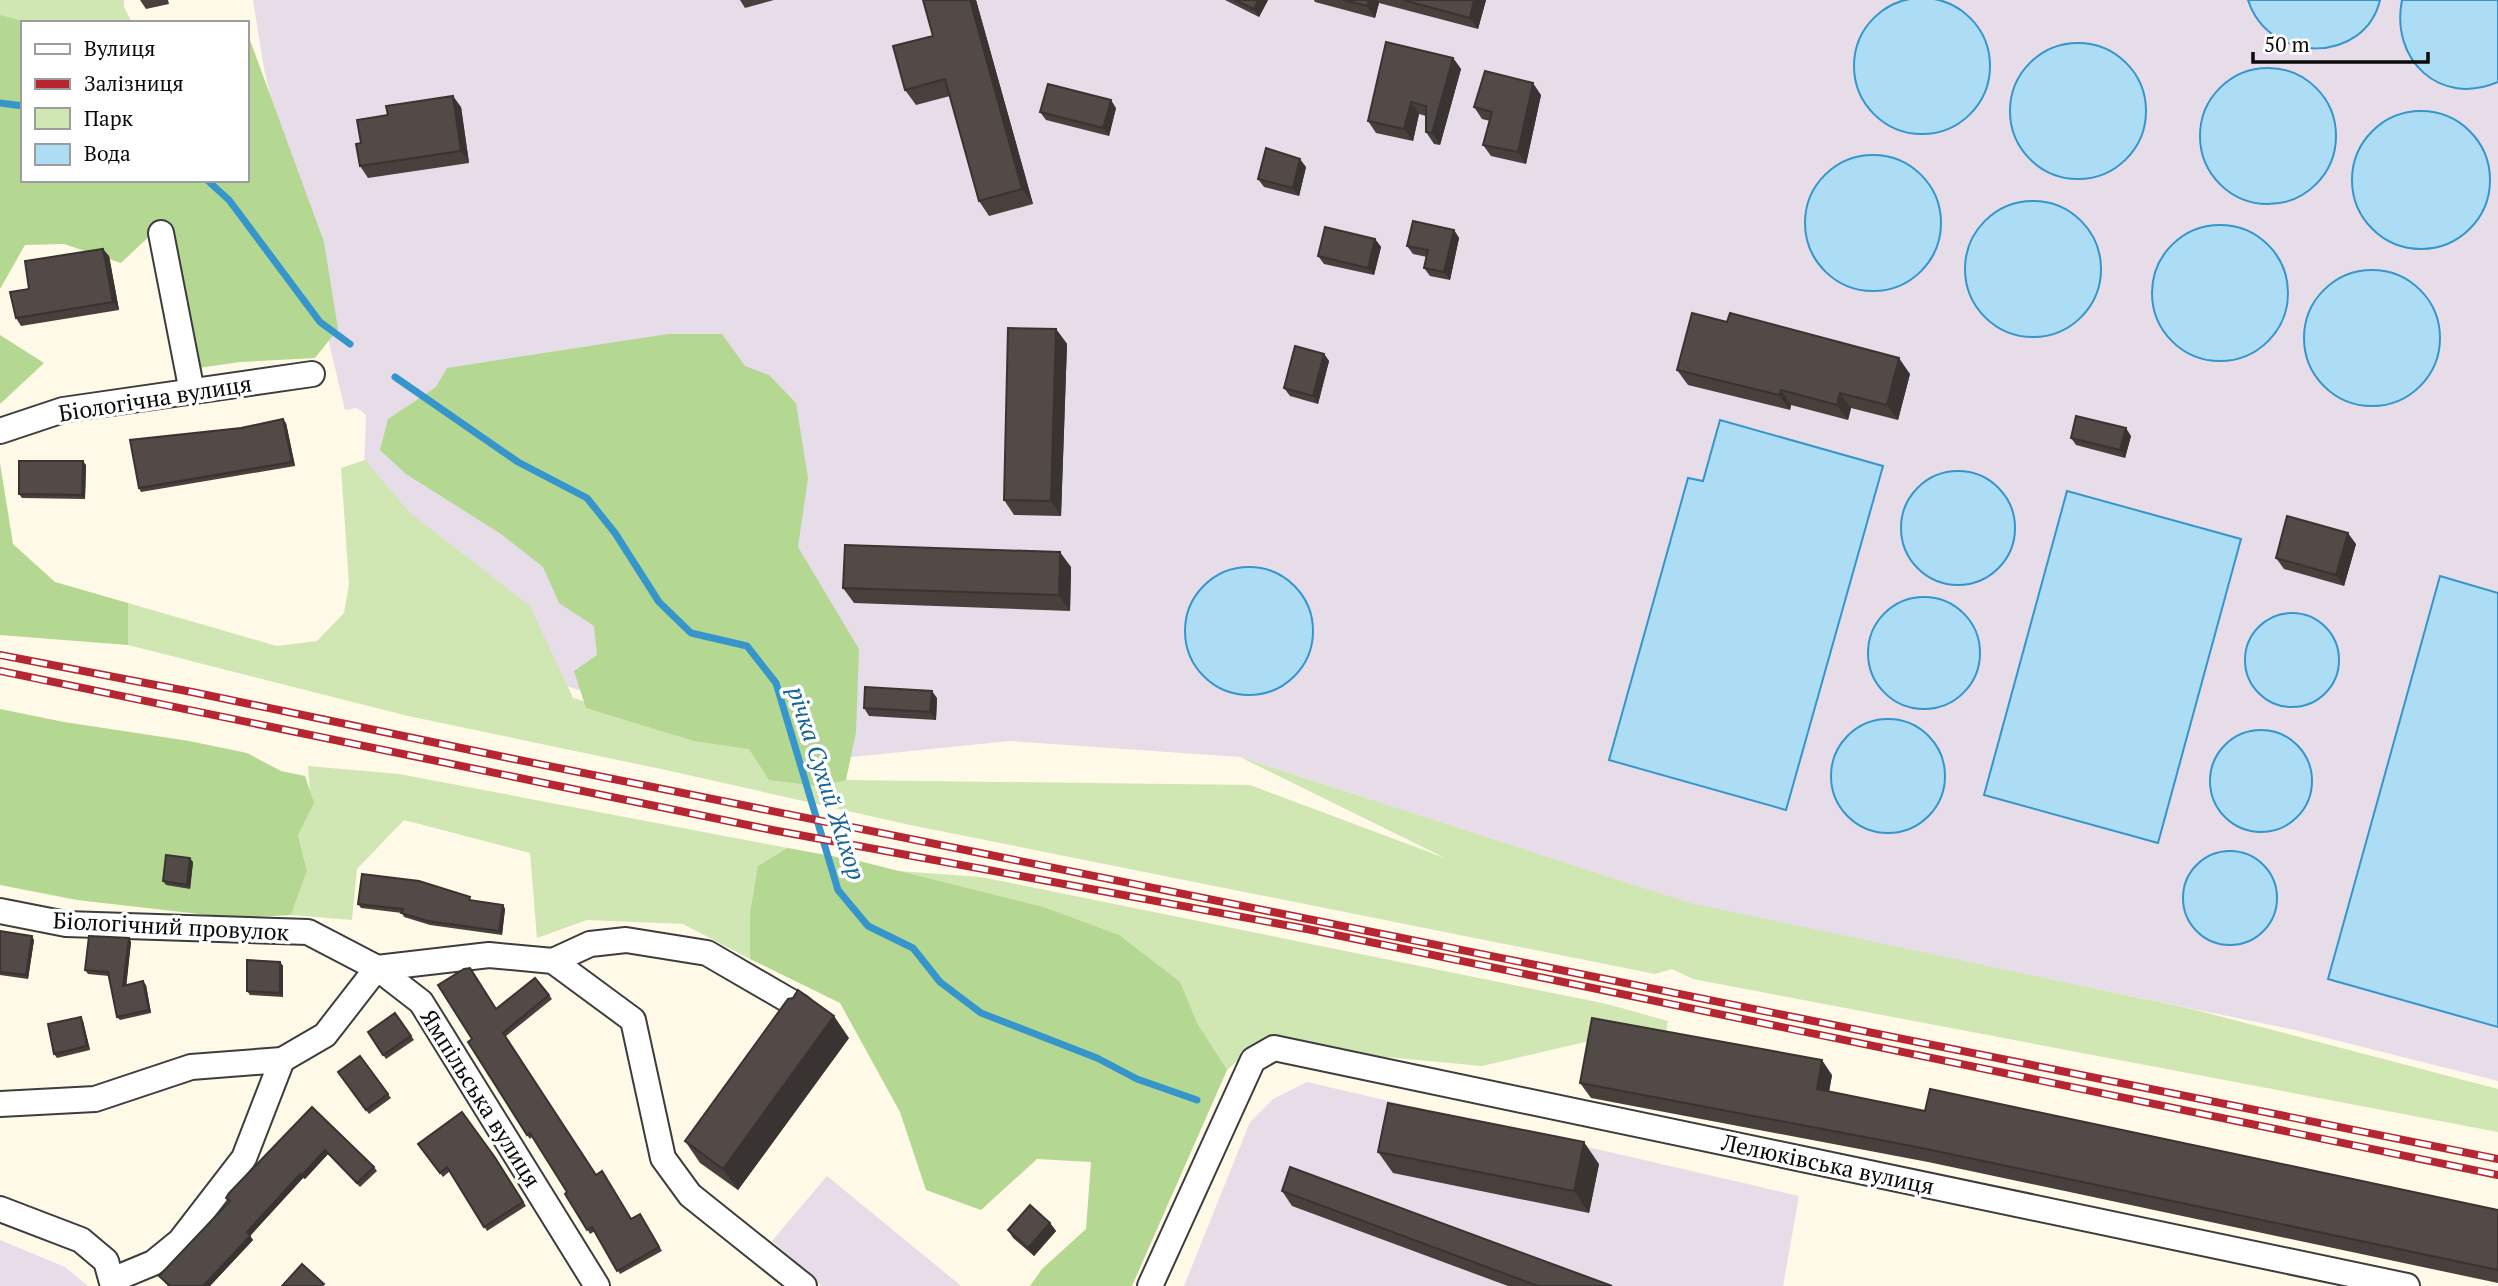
<svg xmlns="http://www.w3.org/2000/svg" width="2498" height="1286" font-family="'PT Serif',serif">
  <rect width="100%" height="100%" fill="#fff9e7"/>
  <g fill="#e7dde9">
    <path d="M253 0H2498V1081L2295 1030 1701 907 1240 757 1010 741 842 758 669 719 454 650 362 525 366 415 357 408 345 410 264 69Z"/>
    <path d="M1307 1082 1799 1196 1783 1286H1184L1250 1122 1273 1099Z"/>
    <path d="M827 1176 960 1285V1286H822L772 1241Z"/>
    <path d="M0 1240 65 1267 88 1286H0Z"/>
  </g>
  <g fill="#d0e7b3">
    <path d="M0 0H124V7L132 23H23L0 126Z"/>
    <path d="M365 460 409 512 530 606 573 698 750 749 846 780 1250 785 1445 858 1240 757 1690 903 2192 1009 2498 1089V1132L1693 979 1672 969 1655 974 910 825 666 770 408 716 128 645V603L277 646 317 641 344 613 349 584 341 468Z"/>
    <path d="M308 766 399 774 788 848 750 959 683 924 587 920 537 938 530 853 404 820 357 869 352 920 291 915 307 871 298 835 311 808Z"/>
    <path d="M857 868 981 877 1607 1004 1668 1021 1664 1045 1602 1038 1482 1066 1256 1045 1227 1070 1124 979Z"/>
  </g>
  <g fill="#b4d792">
    <path d="M0 15 29 23H23V180H247V42L250 40 324 242 338 329 315 358 240 362 198 368 157 229 121 263 64 244 25 245 0 289Z"/>
    <path d="M668 334H722L745 366 769 375 796 403 808 478 798 547 859 649 856 732 846 780 819 786 769 780 749 749 694 741 586 708 574 671 597 655 594 626 559 603 543 567 501 534 406 474 380 450 388 419 436 387 447 368Z"/>
    <path d="M0 335 44 363 0 404Z"/>
    <path d="M0 463 13 544 55 582 128 603V645L0 635Z"/>
    <path d="M0 709 64 722 189 741 247 753 281 771 305 776 314 803 298 835 307 871 291 915 234 918 77 900 0 885Z"/>
    <path d="M788 848 859 861 1043 907 1119 935 1180 982 1197 1023 1227 1070 1132 1286H1030L1042 1269 1086 1229 1091 1162 1037 1159 981 1210 926 1190 900 1112 840 1003 750 959V914L758 866Z"/>
  </g>
  <g fill="#adddf4" stroke="#3695ca" stroke-width="2">
    <circle cx="1922" cy="66" r="68"/>
    <path d="M2248 0H2380C2365 64 2269 65 2248 0Z"/>
    <path d="M2402 0H2498V82C2440 107 2390 60 2402 0Z"/>
    <circle cx="2078" cy="111" r="68"/>
    <circle cx="2268" cy="136" r="68"/>
    <circle cx="2421" cy="180" r="69"/>
    <circle cx="1873" cy="223" r="68"/>
    <circle cx="2033" cy="269" r="68"/>
    <circle cx="2220" cy="293" r="68"/>
    <circle cx="2372" cy="338" r="68"/>
    <path d="M1720 420 1883 466 1786 810 1609 760 1688 478 1703 481Z"/>
    <circle cx="1958" cy="528" r="57"/>
    <path d="M2067 491 2241 539 2158 843 1984 795Z"/>
    <circle cx="1249" cy="631" r="64"/>
    <path d="M2440 576 2498 593V1027L2328 979Z"/>
    <circle cx="1924" cy="653" r="56"/>
    <circle cx="2292" cy="660" r="47"/>
    <circle cx="1888" cy="776" r="57"/>
    <circle cx="2261" cy="781" r="51"/>
    <circle cx="2230" cy="898" r="47"/>
  </g>
  <g fill="none" stroke-linecap="round" stroke-linejoin="round">
    <g stroke="#3695ca" stroke-width="7">
      <path d="M0 103 23 106"/>
      <path d="M207 180 229 200 320 322 350 344"/>
      <path d="M395 377 518 462 587 498 615 533 659 602 691 633 747 646 776 683 838 890 868 926 913 948 940 982 981 1013 1097 1058 1137 1079 1197 1100"/>
    </g>
    <defs>
      <g id="minor">
        <path d="M161 233 192 392"/>
        <path d="M0 431 63 410 312 374"/>
        <path d="M0 911 66 924 308 932 377 968 421 1002 597 1286"/>
        <path d="M553 961 590 944 626 940 707 953 800 1007"/>
        <path d="M377 968 489 955 553 961 633 1020 663 1158 690 1195 804 1286"/>
        <path d="M0 1104 95 1099 191 1067 282 1060 325 1035 377 968"/>
        <path d="M0 1209 81 1240 106 1261 113 1286"/>
        <path d="M112 1280 153 1263 180 1241 244 1158 282 1060"/>
        <path d="M1150 1286 1253 1060 1274 1048 2407 1286"/>
      </g>
    </defs>
    <use href="#minor" stroke="#3d3d3d" stroke-width="28"/>
    <use href="#minor" stroke="#fff" stroke-width="24"/>
    <defs>
      <g id="rail">
        <path d="M0 655 192 692 509 758 2498 1159"/>
        <path d="M0 671 772 830 1307 929 2498 1175"/>
      </g>
    </defs>
    <use href="#rail" stroke="#b62632" stroke-width="8"/>
    <use href="#rail" stroke="#fff" stroke-width="5" stroke-dasharray="16" stroke-linecap="butt"/>
  </g>
  <g fill="#47403c">
    <path d="M140 0H168L169 4 146 9Z"/>
    <path d="M740 0H774L745 8Z"/>
    <path d="M923 0H976L1033 204 989 216 979 201 950 96 916 105 905 90 933 36Z"/>
    <path d="M1225 0H1268L1259 17Z"/>
    <path d="M1314 0H1486L1478 29 1379 3 1375 18 1315 2Z"/>
    <path d="M1453 58 1461 69 1440 145 1434 144 1426 132V116L1419 114 1413 141 1376 133 1368 121Z"/>
    <path d="M1541 95 1526 164 1491 156 1483 145 1490 121 1482 119 1474 107Z"/>
    <path d="M461 107 469 163 368 178 360 166 361 143Z"/>
    <path d="M1116 108 1109 136 1046 120 1040 112Z"/>
    <path d="M1306 167 1299 196 1264 187 1258 179Z"/>
    <path d="M1454 230 1459 238 1450 280 1430 276 1424 268 1427 257 1413 254 1407 246Z"/>
    <path d="M1375 239 1381 247 1374 275 1324 264 1318 256Z"/>
    <path d="M109 256 119 310 21 326 16 318 29 289Z"/>
    <path d="M1056 329 1067 344 1061 516 1014 515 1004 500Z"/>
    <path d="M1324 354 1329 361 1318 404 1290 396 1284 388Z"/>
    <path d="M1677 370 1910 374 1898 420 1851 408 1848 420 1791 405 1790 410 1688 385Z"/>
    <path d="M286 423 295 466 141 492 139 488Z"/>
    <path d="M2131 436 2125 458 2076 445 2071 438Z"/>
    <path d="M86 465 85 499 22 498 19 494Z"/>
    <path d="M2356 544 2344 586 2284 569 2276 558Z"/>
    <path d="M1071 567 1070 611 854 603 843 588Z"/>
    <path d="M937 698 936 720 869 716 864 708Z"/>
    <path d="M193 862 190 889 166 885 163 881Z"/>
    <path d="M472 901 503 905 505 909 502 935 430 925 404 917 402 913 361 908 358 904Z"/>
    <path d="M0 931 34 940 28 979 0 975Z"/>
    <path d="M129 938 131 942 126 985H146L151 1013 120 1020 117 1017 109 976 88 974 85 970Z"/>
    <path d="M280 962 283 966V997L250 995 247 991Z"/>
    <path d="M535 978 552 999 505 1037 596 1175 632 1219 640 1214 662 1251 620 1274 595 1231 590 1234 567 1192 532 1137 530 1139 527 1135 496 1009Z"/>
    <path d="M395 1013 414 1040 386 1059 368 1032Z"/>
    <path d="M83 1021 90 1050 57 1058 54 1054Z"/>
    <path d="M849 1038 738 1190 700 1163 685 1141Z"/>
    <path d="M360 1056 391 1098 369 1114 338 1072Z"/>
    <path d="M1832 1075 1829 1091 1925 1111 2498 1210V1283L1928 1162 1591 1098 1580 1083Z"/>
    <path d="M312 1107 374 1167 377 1171 360 1187 328 1154 305 1179 303 1178 250 1236 253 1240 210 1286H168L159 1276 229 1202 226 1198Z"/>
    <path d="M418 1144 497 1160 526 1206 487 1231 450 1171 443 1177Z"/>
    <path d="M1378 1152 1599 1164 1589 1213 1393 1173Z"/>
    <path d="M1282 1191 1612 1286H1508L1292 1206Z"/>
    <path d="M1050 1223 1056 1231 1034 1256 1013 1238 1008 1230Z"/>
  </g>
  <g fill="#393431">
    <path d="M970 0H976L1033 204 1022 189Z"/>
    <path d="M1258 0H1268L1259 17 1254 9Z"/>
    <path d="M1369 0H1377L1379 3 1375 18 1367 6Z"/>
    <path d="M1474 0H1486L1478 29 1470 18Z"/>
    <path d="M1453 58 1461 69 1440 145 1432 133Z"/>
    <path d="M1533 83 1541 95 1526 164 1518 152Z"/>
    <path d="M453 96 461 107 469 163 461 151Z"/>
    <path d="M1111 100 1116 108 1109 136 1103 128Z"/>
    <path d="M1411 102 1419 114 1413 141 1404 129Z"/>
    <path d="M1300 159 1306 167 1299 196 1293 188Z"/>
    <path d="M1454 230 1459 238 1450 280 1444 272Z"/>
    <path d="M1375 239 1381 247 1374 275 1368 268Z"/>
    <path d="M103 249 109 256 119 310 113 302Z"/>
    <path d="M1056 329 1067 344 1061 516 1051 501Z"/>
    <path d="M1324 354 1329 361 1318 404 1313 396Z"/>
    <path d="M1899 358 1910 374 1898 420 1887 405Z"/>
    <path d="M1781 390 1791 405 1790 410 1779 395Z"/>
    <path d="M1840 393 1851 408 1848 420 1837 405Z"/>
    <path d="M283 419 286 423 295 466 292 462Z"/>
    <path d="M2126 428 2131 436 2125 458 2120 450Z"/>
    <path d="M83 461 86 465 85 499 82 495Z"/>
    <path d="M2348 533 2356 544 2344 586 2336 575Z"/>
    <path d="M1060 552 1071 567 1070 611 1059 595Z"/>
    <path d="M932 691 937 698 936 720 930 712Z"/>
    <path d="M190 858 193 862 190 889 187 885Z"/>
    <path d="M503 905 505 909 502 935 499 931Z"/>
    <path d="M32 936 34 940 28 979 26 975Z"/>
    <path d="M129 938 131 942 126 989 123 986Z"/>
    <path d="M280 962 283 966V997L280 993Z"/>
    <path d="M143 981 146 985 151 1013 149 1010Z"/>
    <path d="M834 1016 849 1038 738 1190 723 1169Z"/>
    <path d="M81 1017 83 1021 90 1050 87 1046Z"/>
    <path d="M1822 1060 1832 1075 1827 1104 1817 1089Z"/>
    <path d="M1584 1142 1599 1164 1589 1213 1574 1191Z"/>
    <path d="M325 1150 328 1154 305 1179 302 1175Z"/>
    <path d="M300 1174 303 1178 250 1236 253 1240 210 1286H203L247 1232Z"/>
    <path d="M1050 1223 1056 1231 1034 1256 1028 1248Z"/>
  </g>
  <g fill="#524a46" stroke="#393431" stroke-width="2">
    <path d="M923 0H970L1022 189 979 201 945 79 905 90 893 46 933 36Z"/>
    <path d="M1235 0H1258L1254 9Z"/>
    <path d="M1343 0H1369L1367 6Z"/>
    <path d="M1403 0H1474L1470 18Z"/>
    <path d="M1386 42 1453 58 1432 133 1426 132V106L1411 102 1404 129 1368 121Z"/>
    <path d="M1485 71 1533 83 1518 152 1483 145 1492 112 1474 107Z"/>
    <path d="M1048 84 1111 100 1103 128 1040 112Z"/>
    <path d="M453 96 461 151 360 166 356 144 361 143 357 120 388 115 386 106Z"/>
    <path d="M1266 148 1300 159 1293 188 1258 179Z"/>
    <path d="M1413 221 1454 230 1444 272 1424 268 1428 250 1407 246Z"/>
    <path d="M1325 227 1375 239 1368 268 1318 256Z"/>
    <path d="M103 249 113 302 16 318 10 292 29 289 25 261Z"/>
    <path d="M1692 313 1727 322 1730 313 1899 358 1887 405 1840 393 1837 405 1781 390 1779 395 1677 370Z"/>
    <path d="M1008 328 1056 329 1051 501 1004 500Z"/>
    <path d="M1295 346 1324 354 1313 396 1284 388Z"/>
    <path d="M2076 416 2126 428 2120 450 2071 438Z"/>
    <path d="M283 419 292 462 139 488 130 440 241 428Z"/>
    <path d="M19 461H83L82 495 19 494Z"/>
    <path d="M2287 516 2348 533 2336 575 2276 558Z"/>
    <path d="M845 545 1060 552 1059 595 843 588Z"/>
    <path d="M865 687 932 691 930 712 864 708Z"/>
    <path d="M166 855 190 858 187 885 163 881Z"/>
    <path d="M362 874 419 881 470 897 469 900 503 905 499 931 428 921 401 913 403 909 358 904Z"/>
    <path d="M0 931 32 936 26 975 0 972Z"/>
    <path d="M89 936 129 938 123 986 143 981 149 1010 117 1017 108 972 85 970Z"/>
    <path d="M247 960 280 962V993L247 991Z"/>
    <path d="M470 968 496 1009 535 978 549 995 503 1033 596 1175 602 1171 631 1219 640 1214 659 1247 617 1271 592 1227 587 1230 565 1194 567 1192 530 1133 527 1135 468 1042 472 1039 438 985 464 969Z"/>
    <path d="M798 990 834 1016 723 1169 685 1141 788 999 793 998Z"/>
    <path d="M395 1013 411 1036 383 1055 368 1032Z"/>
    <path d="M81 1017 87 1046 54 1054 48 1024Z"/>
    <path d="M1592 1018 1822 1060 1817 1089 1925 1111 1930 1089 2498 1210V1270L1917 1147 1580 1083Z"/>
    <path d="M360 1056 388 1094 366 1110 338 1072Z"/>
    <path d="M1388 1103 1584 1142 1574 1191 1378 1152Z"/>
    <path d="M312 1107 374 1167 357 1183 325 1150 302 1175 300 1174 247 1232 250 1236 203 1286H170L159 1276 230 1201 226 1198 229 1193Z"/>
    <path d="M462 1112 494 1156 523 1202 484 1227 447 1167 440 1173 418 1144Z"/>
    <path d="M1290 1167 1612 1286H1538L1282 1191Z"/>
    <path d="M1030 1205 1050 1223 1028 1248 1008 1230Z"/>
    <path d="M302 1264 324 1284 322 1286H282Z"/>
  </g>
  <g text-anchor="middle" dominant-baseline="central" stroke-width="7" stroke-linejoin="round" paint-order="stroke">
    <g font-size="23" fill="#0a0a0a" stroke="#fff">
      <text transform="translate(155 398) rotate(-9)">Біологічна вулиця</text>
      <text transform="translate(171 926) rotate(3)">Біологічний провулок</text>
      <text transform="translate(481 1098) rotate(58)">Ямпільська вулиця</text>
      <text transform="translate(1828 1164) rotate(12)">Лелюківська вулиця</text>
    </g>
    <g font-size="24" font-style="italic" fill="#176497" stroke="#fff">
      <text transform="translate(827 783) rotate(72)">річка Сухий Жихор</text>
    </g>
  </g>
  <rect x="21" y="21" width="228" height="161" fill="#ffffff" stroke="#9d9d9d" stroke-width="2"/>
  <rect x="35" y="44" width="35" height="10" fill="#ffffff" stroke="#9d9d9d" stroke-width="2"/>
  <text x="84" y="56" font-size="21" fill="#0a0a0a">Вулиця</text>
  <rect x="35" y="79" width="35" height="10" fill="#b62632" stroke="#9d9d9d" stroke-width="2"/>
  <text x="84" y="91" font-size="21" fill="#0a0a0a">Залізниця</text>
  <rect x="35" y="108" width="35" height="21" fill="#d0e7b3" stroke="#9d9d9d" stroke-width="2"/>
  <text x="84" y="126" font-size="21" fill="#0a0a0a">Парк</text>
  <rect x="35" y="144" width="35" height="21" fill="#adddf4" stroke="#9d9d9d" stroke-width="2"/>
  <text x="84" y="161" font-size="21" fill="#0a0a0a">Вода</text>
  <path d="M2253 52v10h175v-10" fill="none" stroke="#0a0a0a" stroke-width="3.5"/>
  <text x="2264" y="52" font-size="21" fill="#0a0a0a" stroke="#ffffff" stroke-width="5" paint-order="stroke">50 m</text>
</svg>
